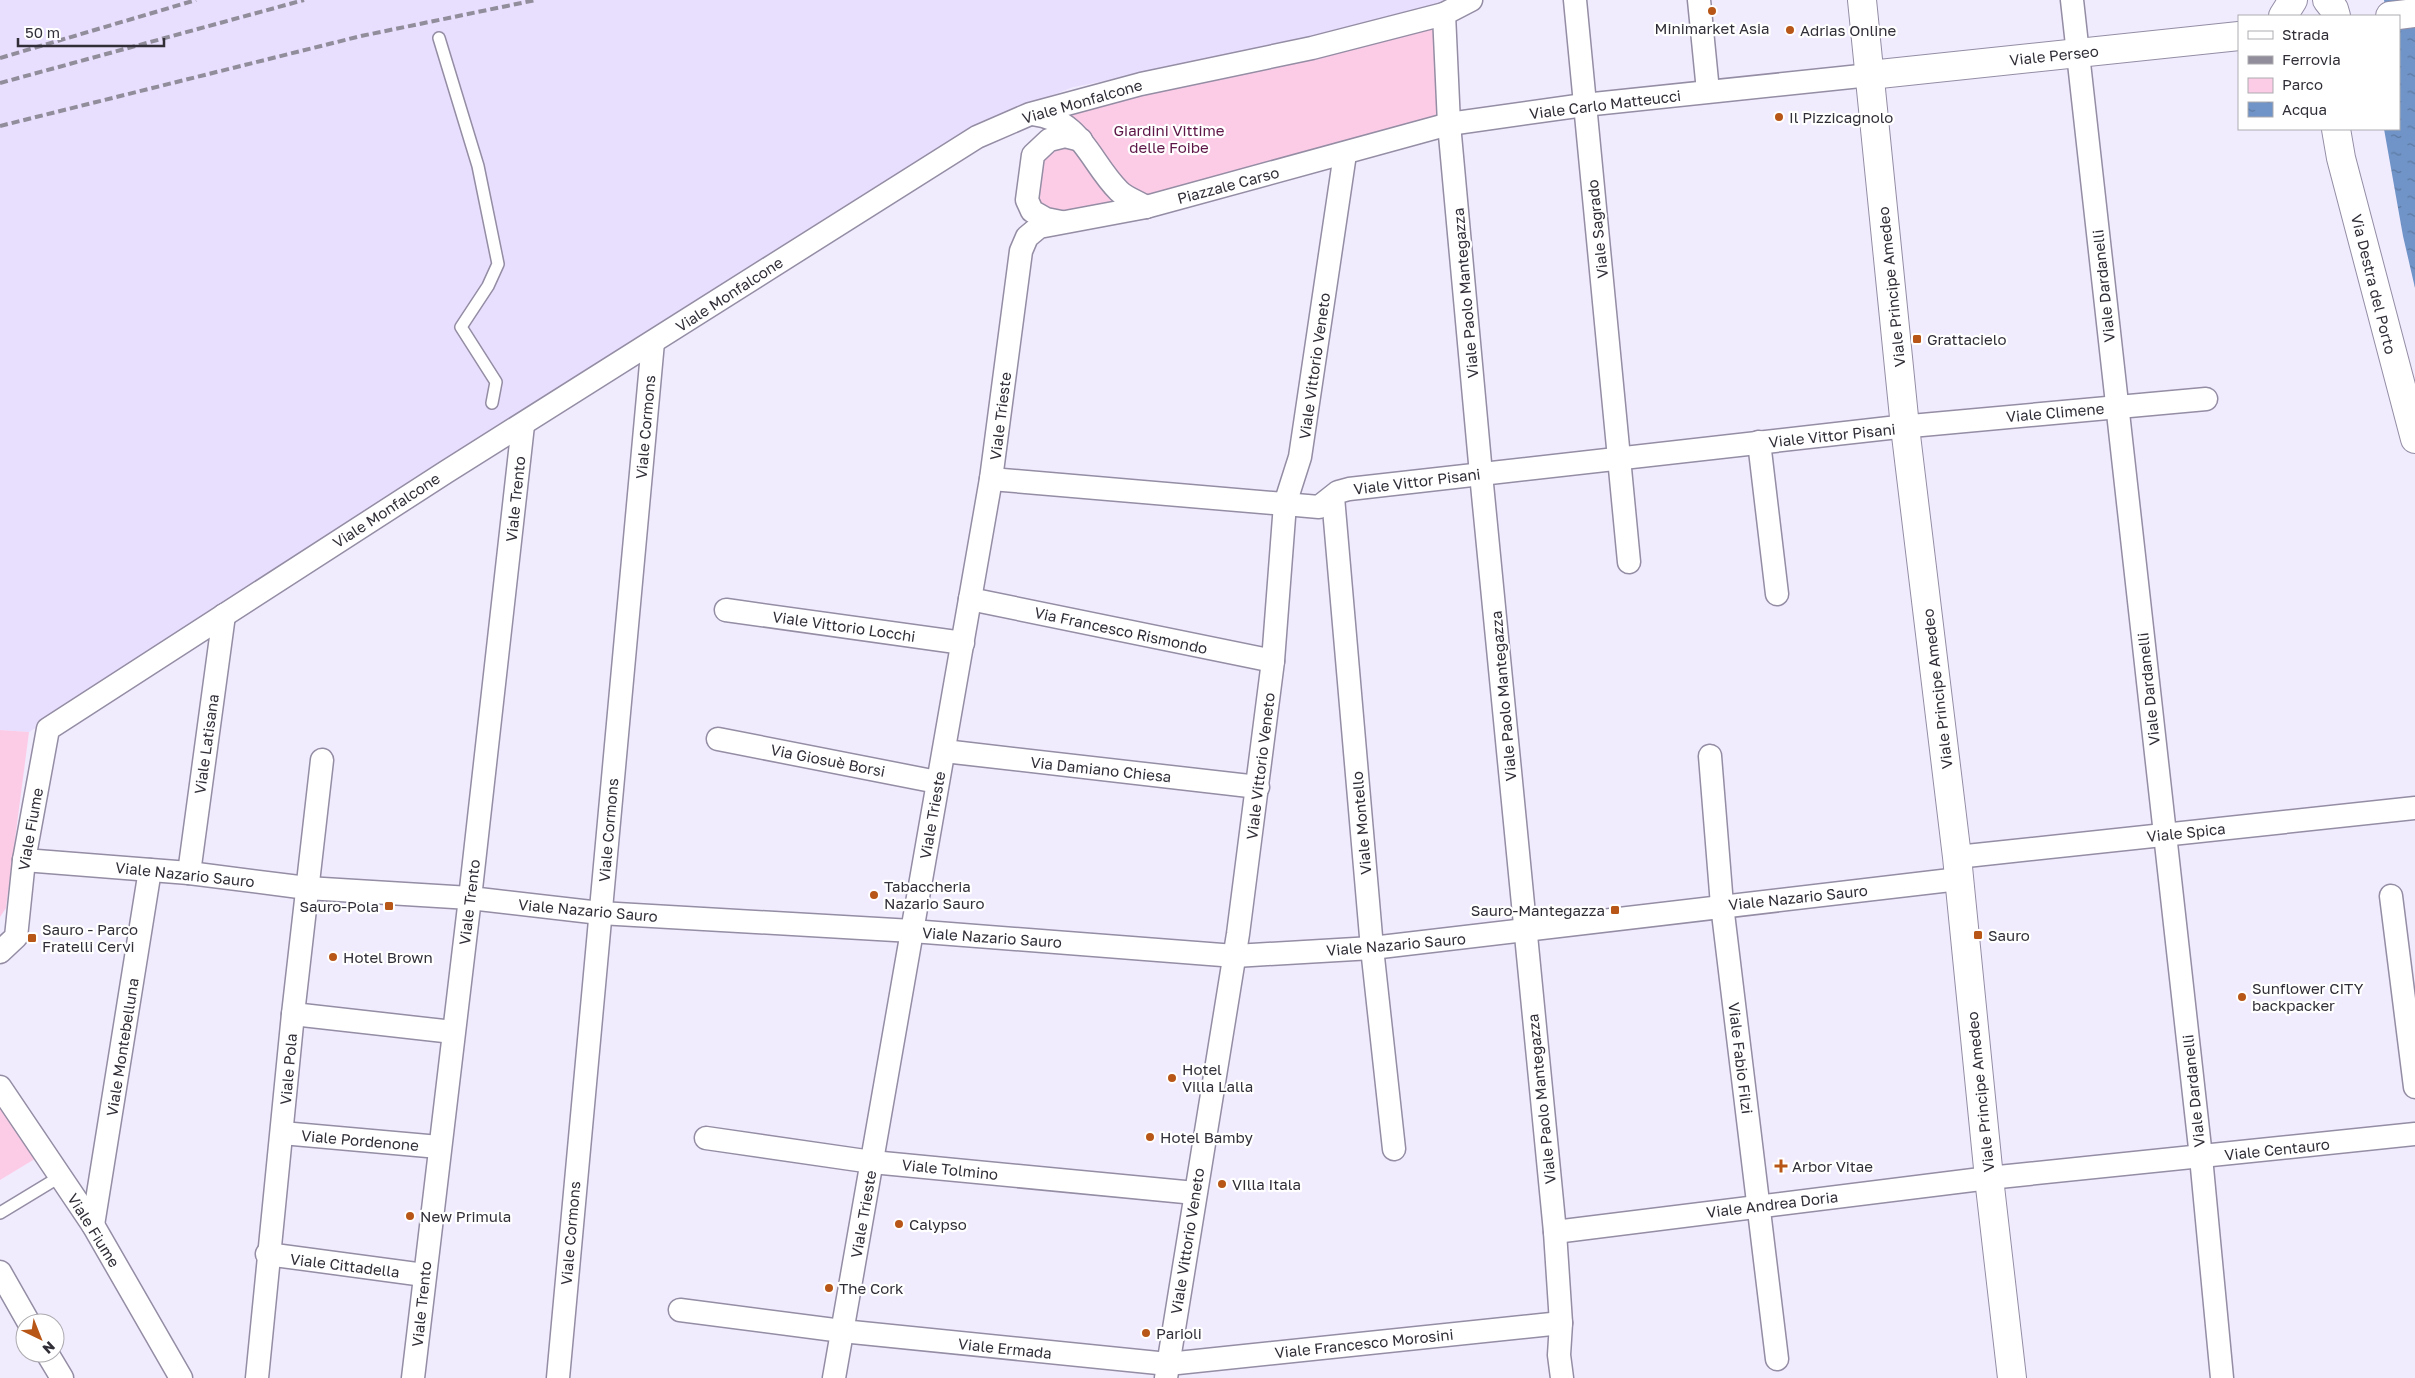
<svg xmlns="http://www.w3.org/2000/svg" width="2415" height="1378" font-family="'Golos Text',sans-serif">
  <defs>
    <pattern id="water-ripples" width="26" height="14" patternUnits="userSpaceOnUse" patternTransform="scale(1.25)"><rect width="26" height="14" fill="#7094c7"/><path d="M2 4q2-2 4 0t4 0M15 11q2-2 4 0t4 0" fill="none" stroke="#5d79a2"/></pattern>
  </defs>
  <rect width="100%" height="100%" fill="#f1ebfe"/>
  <path fill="#e8defe" d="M0 0H1451L1258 51 1073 87 968 129 29 732 0 730Z"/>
  <g fill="#fccce7">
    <path d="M1437 21 1442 119 1148 199 1125 187 1067 111Z"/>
    <path d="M1053 144 1078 146 1113 192 1112 201 1108 207 1074 217 1036 206 1040 155Z"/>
    <path d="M0 730 29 732 6 908 0 917Z"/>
    <path d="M0 1102 38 1157 0 1180Z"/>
  </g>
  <path fill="url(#water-ripples)" d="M2384 0H2415V288L2403 236 2384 129H2399V16H2387Z"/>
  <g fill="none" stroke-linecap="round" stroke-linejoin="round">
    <defs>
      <g id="lane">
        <path d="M439 38 478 166 498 264 488 286 461 327 496 382 492 403"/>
        <path d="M0 1213 61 1176"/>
      </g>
      <g id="street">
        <path d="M1575 0 1629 562"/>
        <path d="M1699 0 1708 91"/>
        <path d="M2072 0 2201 1157 2222 1378"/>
        <path d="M1444 14 1449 124 1481 474 1555 1232 1561 1323 1559 1355 1562 1378"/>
        <path d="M1033 114C1082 120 1089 161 1119 191 1126 198 1138 202 1146 207"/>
        <path d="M1061 222 1046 219 1032 211 1027 200 1033 155 1049 140 1065 136 1081 140"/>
        <path d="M1759 442 1777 594"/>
        <path d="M991 479 1319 507 1338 492 1349 489 1889 428 2206 399"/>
        <path d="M1333 497 1372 948 1394 1149"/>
        <path d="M970 599 1273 661"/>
        <path d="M726 610 963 643"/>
        <path d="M718 739 937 782"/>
        <path d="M944 751 1258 787"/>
        <path d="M1710 756 1722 905 1777 1359"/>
        <path d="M1957 857 2415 808"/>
        <path d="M24 860 189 873 307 888 470 898 600 913 912 931 1235 956 1372 948 1959 879"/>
        <path d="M189 873 224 615"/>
        <path d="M2391 896 2415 1087"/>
        <path d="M0 952 16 937 24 860 48 729 446 472 977 137 1030 114 1141 84 1312 48 1444 14 1471 0"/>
        <path d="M293 1014 453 1032"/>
        <path d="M0 1087 93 1225 181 1378"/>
        <path d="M282 1133 439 1147"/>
        <path d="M706 1138 872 1162 1195 1193"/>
        <path d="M93 1225 150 870"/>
        <path d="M1555 1232 1989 1178 2415 1134"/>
        <path d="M267 1254 424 1275"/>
        <path d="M0 1272 29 1323"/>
        <path d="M680 1310 842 1331 1168 1364 1561 1323"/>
        <path d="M47 1353 62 1378"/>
        <path d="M257 1378 293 1014 322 760"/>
        <path d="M413 1378 470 898 523 425"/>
        <path d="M558 1378 653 342"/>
        <path d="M834 1378 991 479 1021 251 1027 237 1039 227 1146 207 1449 124 1584 105 1870 75"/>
        <path d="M1166 1378 1238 934 1273 661 1285 504 1300 457 1345 154"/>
      </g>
      <g id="secondary">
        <path d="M1862 0 1905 427 1957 857 1989 1178 2012 1378"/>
        <path d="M2327 0 2334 9 2336 16"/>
        <path d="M2283 16 2293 0"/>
        <path d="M2390 16 2415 13"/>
        <path d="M1870 75 2239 36"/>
        <path d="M2336 129 2341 158 2415 439"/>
      </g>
    </defs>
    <use href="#lane" stroke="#948da4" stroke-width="14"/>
    <use href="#street" stroke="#948da4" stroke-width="25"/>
    <use href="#secondary" stroke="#948da4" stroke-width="30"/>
    <use href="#lane" stroke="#fff" stroke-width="11"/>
    <use href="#street" stroke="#fff" stroke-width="22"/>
    <use href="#secondary" stroke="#fff" stroke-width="28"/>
    <g stroke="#918d9b" stroke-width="4" stroke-dasharray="8 4" stroke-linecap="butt">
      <path d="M0 58 196 0"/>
      <path d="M0 83 304 0"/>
      <path d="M0 126 361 36 536 0"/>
    </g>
  </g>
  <g fill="#b75616" stroke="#fff" stroke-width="2">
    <circle cx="1712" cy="11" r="5"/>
    <circle cx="1790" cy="30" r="5"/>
    <circle cx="1779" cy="117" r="5"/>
    <rect x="1912" y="334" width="10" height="10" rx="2.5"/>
    <circle cx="874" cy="895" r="5"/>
    <rect x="384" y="901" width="10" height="10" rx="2.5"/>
    <rect x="1610" y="905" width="10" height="10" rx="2.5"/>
    <rect x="1973" y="930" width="10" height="10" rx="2.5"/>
    <rect x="27" y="933" width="10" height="10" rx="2.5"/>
    <circle cx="333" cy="957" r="5"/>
    <circle cx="2242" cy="997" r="5"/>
    <circle cx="1172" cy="1078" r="5"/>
    <circle cx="1150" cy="1137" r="5"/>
    <path d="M1778.5 1158.5h5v5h5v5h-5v5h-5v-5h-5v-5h5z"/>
    <circle cx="1222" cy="1184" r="5"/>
    <circle cx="410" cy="1216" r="5"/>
    <circle cx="899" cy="1224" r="5"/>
    <circle cx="829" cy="1288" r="5"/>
    <circle cx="1146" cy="1333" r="5"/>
  </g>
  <g text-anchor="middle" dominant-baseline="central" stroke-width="4.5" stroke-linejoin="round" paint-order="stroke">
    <g font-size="15" fill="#312e37" stroke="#fff" text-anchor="start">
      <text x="1712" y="28" text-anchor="middle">Minimarket Asia</text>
      <text x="1800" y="30">Adrias Online</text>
      <text x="1789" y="117">Il Pizzicagnolo</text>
      <text x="1927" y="339">Grattacielo</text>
      <text x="884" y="886">Tabaccheria<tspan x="884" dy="17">Nazario Sauro</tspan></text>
      <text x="379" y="906" text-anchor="end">Sauro-Pola</text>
      <text x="1605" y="910" text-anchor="end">Sauro-Mantegazza</text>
      <text x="42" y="929">Sauro - Parco<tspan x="42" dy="17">Fratelli Cervi</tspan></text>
      <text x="1988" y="935">Sauro</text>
      <text x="343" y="957">Hotel Brown</text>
      <text x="2252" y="988">Sunflower CITY<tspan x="2252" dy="17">backpacker</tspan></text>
      <text x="1182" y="1069">Hotel<tspan x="1182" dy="17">Villa Lalla</tspan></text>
      <text x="1160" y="1137">Hotel Bamby</text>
      <text x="1792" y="1166">Arbor Vitae</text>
      <text x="1232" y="1184">VIlla Itala</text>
      <text x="420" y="1216">New Primula</text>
      <text x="909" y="1224">Calypso</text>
      <text x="839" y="1288">The Cork</text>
      <text x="1156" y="1333">Parioli</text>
    </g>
    <g font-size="15" fill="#312e37" stroke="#fff">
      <text transform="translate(2054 55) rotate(-6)">Viale Perseo</text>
      <text transform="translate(1082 101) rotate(-16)">Viale Monfalcone</text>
      <text transform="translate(1605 104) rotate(-7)">Viale Carlo Matteucci</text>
      <text transform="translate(1228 185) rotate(-15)">Piazzale Carso</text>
      <text transform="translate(1597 229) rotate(-96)">Viale Sagrado</text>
      <text transform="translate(2374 284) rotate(76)">Via Destra del Porto</text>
      <text transform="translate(2103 286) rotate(-96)">Viale Dardanelli</text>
      <text transform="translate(1891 287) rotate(-96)">Viale Principe Amedeo</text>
      <text transform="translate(1465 293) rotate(-95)">Viale Paolo Mantegazza</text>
      <text transform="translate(729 294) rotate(-33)">Viale Monfalcone</text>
      <text transform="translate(1314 366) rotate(-82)">Viale Vittorio Veneto</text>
      <text transform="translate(2055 412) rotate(-5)">Viale Climene</text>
      <text transform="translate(1000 416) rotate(-83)">Viale Trieste</text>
      <text transform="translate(645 427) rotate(-85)">Viale Cormons</text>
      <text transform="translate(1832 435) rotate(-6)">Viale Vittor Pisani</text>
      <text transform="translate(1417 481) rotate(-7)">Viale Vittor Pisani</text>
      <text transform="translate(515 499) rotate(-84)">Viale Trento</text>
      <text transform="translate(386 510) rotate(-33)">Viale Monfalcone</text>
      <text transform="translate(844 626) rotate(8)">Viale Vittorio Locchi</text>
      <text transform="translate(1121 630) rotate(12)">Via Francesco Rismondo</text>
      <text transform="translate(1937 689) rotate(-97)">Viale Principe Amedeo</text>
      <text transform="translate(2148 689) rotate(-96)">Viale Dardanelli</text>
      <text transform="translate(1503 696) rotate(-95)">Viale Paolo Mantegazza</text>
      <text transform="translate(206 744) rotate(-82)">Viale Latisana</text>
      <text transform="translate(828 760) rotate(11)">Via Giosuè Borsi</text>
      <text transform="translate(1260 766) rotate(-83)">Viale Vittorio Veneto</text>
      <text transform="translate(1101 769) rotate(6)">Via Damiano Chiesa</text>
      <text transform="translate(932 815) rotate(-80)">Viale Trieste</text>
      <text transform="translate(1361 823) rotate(-95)">Viale Montello</text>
      <text transform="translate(30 829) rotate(-80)">Viale Fiume</text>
      <text transform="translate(608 830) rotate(-85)">Viale Cormons</text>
      <text transform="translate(2186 832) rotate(-6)">Viale Spica</text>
      <text transform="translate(185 874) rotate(6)">Viale Nazario Sauro</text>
      <text transform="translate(1798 897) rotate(-6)">Viale Nazario Sauro</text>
      <text transform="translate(469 902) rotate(-83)">Viale Trento</text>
      <text transform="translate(588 910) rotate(5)">Viale Nazario Sauro</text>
      <text transform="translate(992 937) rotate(4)">Viale Nazario Sauro</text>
      <text transform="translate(1396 944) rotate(-5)">Viale Nazario Sauro</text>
      <text transform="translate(122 1047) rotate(-81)">Viale Montebelluna</text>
      <text transform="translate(1741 1058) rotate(83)">Viale Fabio Filzi</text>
      <text transform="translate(288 1069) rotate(-85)">Viale Pola</text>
      <text transform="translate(2193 1091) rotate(-96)">Viale Dardanelli</text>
      <text transform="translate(1980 1092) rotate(-96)">Viale Principe Amedeo</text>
      <text transform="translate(1541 1099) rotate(-96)">Viale Paolo Mantegazza</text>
      <text transform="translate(360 1140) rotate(5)">Viale Pordenone</text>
      <text transform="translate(2277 1149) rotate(-6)">Viale Centauro</text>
      <text transform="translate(950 1169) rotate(6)">Viale Tolmino</text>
      <text transform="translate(1772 1204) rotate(-7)">Viale Andrea Doria</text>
      <text transform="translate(863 1214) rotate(-80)">Viale Trieste</text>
      <text transform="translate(94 1230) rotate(58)">Viale Fiume</text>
      <text transform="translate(570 1233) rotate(-85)">Viale Cormons</text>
      <text transform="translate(1187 1241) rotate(-81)">Viale Vittorio Veneto</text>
      <text transform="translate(345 1265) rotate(7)">Viale Cittadella</text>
      <text transform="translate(421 1304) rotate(-84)">Viale Trento</text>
      <text transform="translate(1364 1343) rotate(-6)">Viale Francesco Morosini</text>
      <text transform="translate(1005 1348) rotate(6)">Viale Ermada</text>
    </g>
    <g font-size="15" fill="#5c1546" stroke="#fff">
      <text x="1169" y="130">Giardini Vittime<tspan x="1169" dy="17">delle Foibe</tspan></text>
    </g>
  </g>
  <rect x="2238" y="15" width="162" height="115" fill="#ffffff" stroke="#adabaf"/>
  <rect x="2248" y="31" width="25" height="8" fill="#ffffff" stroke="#adabaf"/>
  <text x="2282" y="40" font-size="15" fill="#312e37">Strada</text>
  <rect x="2248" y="56" width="25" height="8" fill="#918d9b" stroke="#adabaf"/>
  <text x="2282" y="65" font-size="15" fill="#312e37">Ferrovia</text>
  <rect x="2248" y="78" width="25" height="15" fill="#fccce7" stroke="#adabaf"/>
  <text x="2282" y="90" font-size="15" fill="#312e37">Parco</text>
  <rect x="2248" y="102" width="25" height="15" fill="url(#water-ripples)" stroke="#adabaf"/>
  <text x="2282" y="115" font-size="15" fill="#312e37">Acqua</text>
  <g transform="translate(40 1338) rotate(137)"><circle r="24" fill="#ffffff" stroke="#adabaf"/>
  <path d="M0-4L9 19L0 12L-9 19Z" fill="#b75616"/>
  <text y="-8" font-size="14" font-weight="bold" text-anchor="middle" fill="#312e37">N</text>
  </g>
  <path d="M18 38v8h146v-8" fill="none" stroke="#312e37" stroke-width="2.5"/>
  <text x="25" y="38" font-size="15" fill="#312e37" stroke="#ffffff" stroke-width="4" paint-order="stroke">50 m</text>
</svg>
